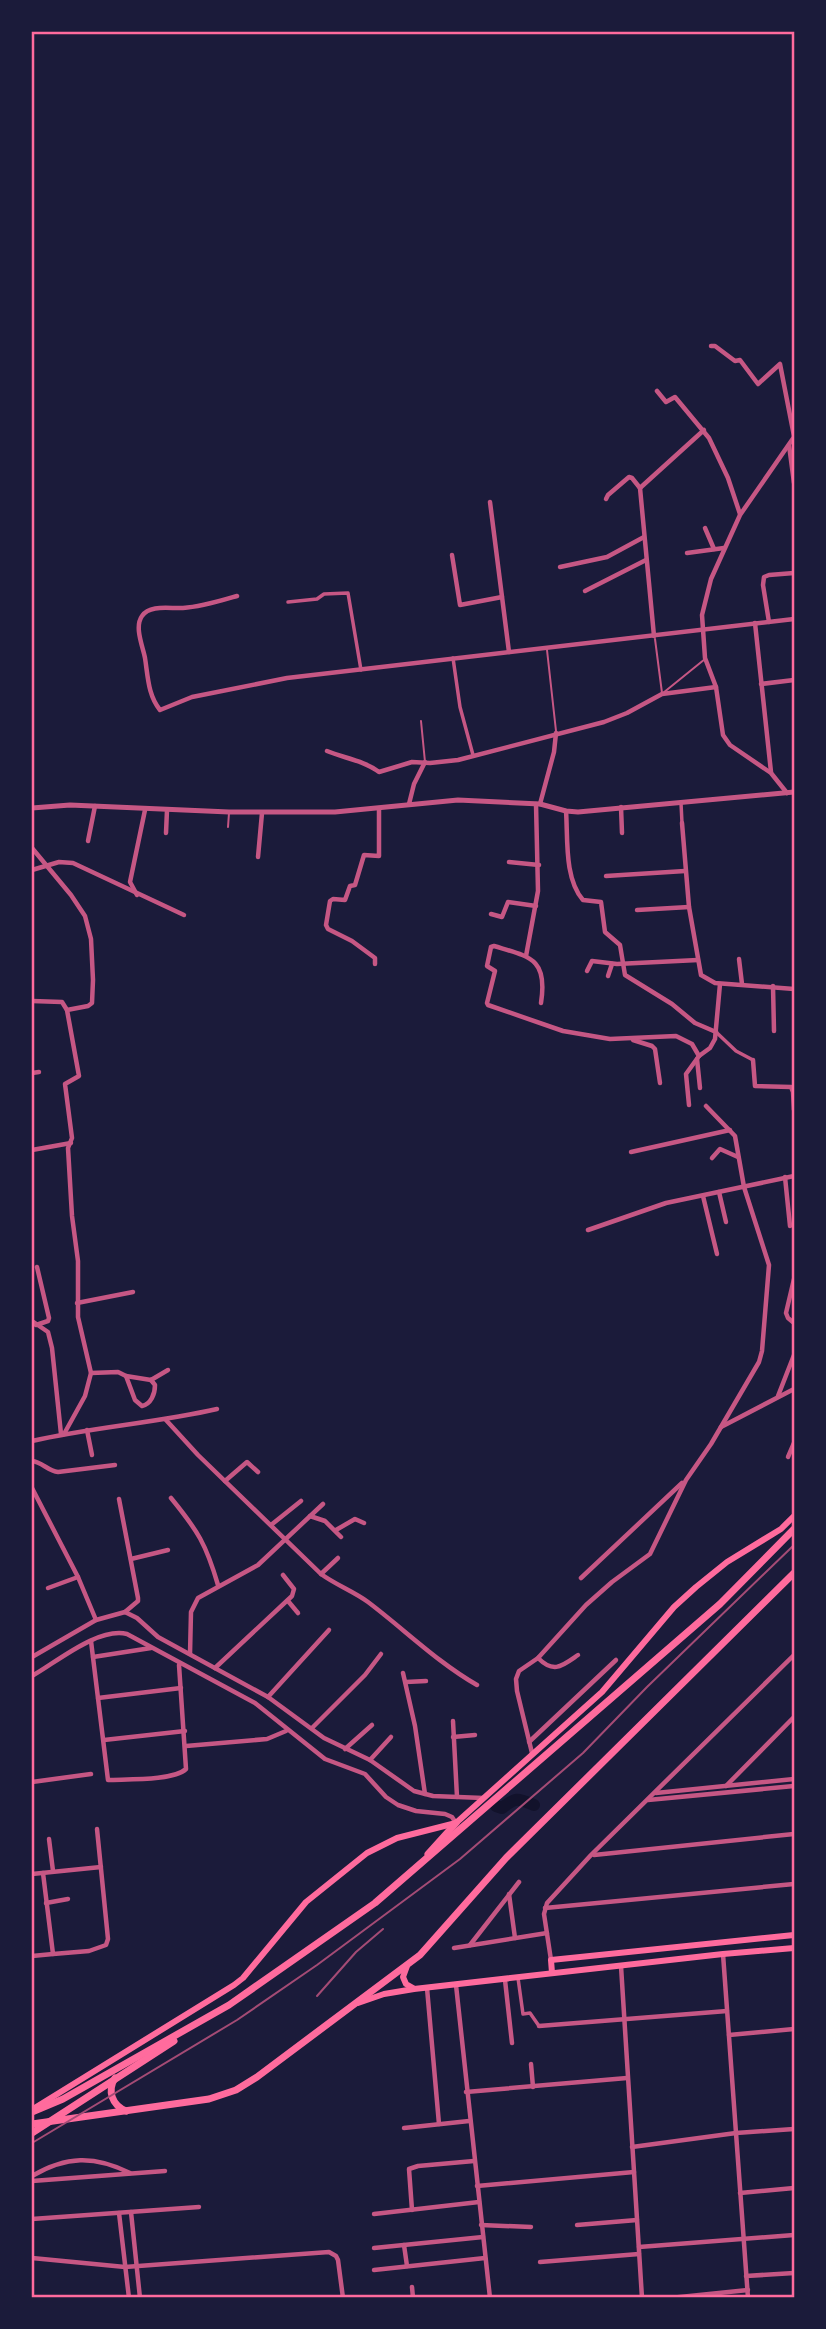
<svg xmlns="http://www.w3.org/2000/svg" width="826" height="2329" font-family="'Archivo Narrow',sans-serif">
  <rect width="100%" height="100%" fill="#1b1b3a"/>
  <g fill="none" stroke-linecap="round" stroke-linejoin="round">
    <path stroke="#12122b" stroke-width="12" d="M496 1806 502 1808C516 1797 517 1798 534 1805"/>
    <g stroke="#c65784" stroke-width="2">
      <path d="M655 639 662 693"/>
      <path d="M547 650 556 731"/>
      <path d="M663 693 705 659"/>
      <path d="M421 721 425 762"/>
      <path d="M228 827 229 813"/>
    </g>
    <g stroke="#c65784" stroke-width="3.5">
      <path d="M288 602 317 599 324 594 348 593 361 670"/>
      <path d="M453 658 460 707 473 755"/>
      <path d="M681 803 682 823"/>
      <path d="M716 1032 736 1051 753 1060"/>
      <path d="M518 1978 523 2014 530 2013 539 2026"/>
    </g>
    <g stroke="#c65784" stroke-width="4.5">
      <path d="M711 346H715L735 361 740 360 758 384 780 364 794 436"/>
      <path d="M657 391 666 402 675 397 709 438 728 478 740 514"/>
      <path d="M789 445 794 483"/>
      <path d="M640 488 654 636"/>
      <path d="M640 488 704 430"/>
      <path d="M606 499 608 495 629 477 632 478 640 488"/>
      <path d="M490 502 509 652"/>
      <path d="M705 528 714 549"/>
      <path d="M687 553 724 548"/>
      <path d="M452 555 460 605 502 597"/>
      <path d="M560 567 607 557 644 537"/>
      <path d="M585 591 646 560"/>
      <path d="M237 596C220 601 201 607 183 608 171 609 150 604 142 616 134 627 143 647 145 658 148 677 148 695 160 710L192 697 287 678 794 619"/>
      <path d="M769 622 763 585 764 577 769 575 794 573"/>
      <path d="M755 623 771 772"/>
      <path d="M761 684 794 680"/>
      <path d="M327 751C344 758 365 761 379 772L412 762 430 763 458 760 604 722 627 713 662 694 716 687"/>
      <path d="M787 793 771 773 730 745 723 735 716 687 705 658 702 615 711 579 740 515 794 437"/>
      <path d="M409 804 414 784 425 762"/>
      <path d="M540 804 554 752 556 733"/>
      <path d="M621 807 622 833"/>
      <path d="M566 811C568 838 564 878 583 900L601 902 605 932 620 945 625 975 672 1004 695 1023 716 1032"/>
      <path d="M682 823 689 907 701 975 715 983 794 989"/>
      <path d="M166 833 167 810"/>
      <path d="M88 841 95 806"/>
      <path d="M32 848 71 895 85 916 91 939 93 980 92 1003 88 1006 67 1010 62 1002 32 1001"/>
      <path d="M258 857 262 813"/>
      <path d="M509 862 539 865"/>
      <path d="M32 870 59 862 73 863 184 915"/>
      <path d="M606 876 685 871"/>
      <path d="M137 895 130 882 145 810"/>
      <path d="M637 910 689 907"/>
      <path d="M491 914 502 917 508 902 536 906"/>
      <path d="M526 956 538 891 536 804"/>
      <path d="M739 959 742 984"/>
      <path d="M375 964V958L352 941 328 929 326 925 330 901 333 899 345 900 350 886 355 885 364 855 379 856V809"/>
      <path d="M587 971 592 961 617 964 698 960"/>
      <path d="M608 976 612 964"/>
      <path d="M773 986 774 1031"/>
      <path d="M541 1003C548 958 530 957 494 946L491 947 487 966 495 971 487 1003 488 1005 563 1031 610 1039 676 1036 692 1044 699 1056"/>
      <path d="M633 1040 652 1046 655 1049 660 1083"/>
      <path d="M697 1059 700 1088"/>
      <path d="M753 1060 755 1086 791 1087 793 1092 794 1110"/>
      <path d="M32 1073 39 1072"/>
      <path d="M689 1105 686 1074 699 1056 710 1048 715 1039 720 984"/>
      <path d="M32 1150 71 1143"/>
      <path d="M631 1152 730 1130"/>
      <path d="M712 1158 720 1149 738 1157"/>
      <path d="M785 1177 790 1226"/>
      <path d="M719 1192 726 1222"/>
      <path d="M703 1196 717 1254"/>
      <path d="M588 1230 666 1203 794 1176"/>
      <path d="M794 1279 786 1313 788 1318 794 1323"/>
      <path d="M77 1303 133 1292"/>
      <path d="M32 1321 48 1332 52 1348 61 1434"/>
      <path d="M36 1325 48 1321 49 1318 37 1267"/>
      <path d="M91 1373 118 1372 126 1376 135 1400 142 1406C151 1404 155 1394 155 1385L151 1380"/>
      <path d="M126 1376 151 1380"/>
      <path d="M151 1380 168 1370"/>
      <path d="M778 1396 794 1355"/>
      <path d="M166 1420 198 1455 321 1574C336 1585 353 1591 368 1602 405 1630 437 1662 477 1685"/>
      <path d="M721 1427 794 1389"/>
      <path d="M87 1430 92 1455"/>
      <path d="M64 1434 85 1396 91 1373 78 1317V1261L72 1216 68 1148 72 1138 65 1084 79 1076 67 1010"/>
      <path d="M32 1441C93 1427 156 1423 217 1409"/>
      <path d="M788 1457 794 1443"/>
      <path d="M32 1461C42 1462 48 1471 58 1472L115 1465"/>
      <path d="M225 1481 247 1462 258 1472"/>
      <path d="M32 1488 78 1577 96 1620"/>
      <path d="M171 1498C198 1531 206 1544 218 1585"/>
      <path d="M119 1499 138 1598V1601L125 1612"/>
      <path d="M310 1516 325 1521 341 1537"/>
      <path d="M271 1525 301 1501"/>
      <path d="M336 1530 355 1519 364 1523"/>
      <path d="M131 1559 168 1550"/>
      <path d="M321 1574 338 1558"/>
      <path d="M581 1578 682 1483"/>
      <path d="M48 1588 78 1577"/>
      <path d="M288 1601 298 1613"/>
      <path d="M91 1641 108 1780C127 1779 173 1781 186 1769L179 1665"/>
      <path d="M190 1654 191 1612 198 1598 258 1565 323 1504"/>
      <path d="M32 1657 96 1620 125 1612 137 1618 158 1637 268 1697 324 1738 370 1760 414 1791 433 1796 483 1798"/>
      <path d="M93 1657 151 1648"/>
      <path d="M538 1658C554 1674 562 1666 578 1655"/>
      <path d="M215 1668 292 1596 294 1589 283 1575"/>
      <path d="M403 1673 415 1726 425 1794"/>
      <path d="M32 1676C57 1662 98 1627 127 1634L255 1703 325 1759 365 1774 386 1797 398 1805 416 1811 445 1814 452 1817 456 1823"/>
      <path d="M406 1682 426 1681"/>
      <path d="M268 1697 329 1630"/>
      <path d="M98 1698 181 1688"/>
      <path d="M453 1721 457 1797"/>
      <path d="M312 1728 365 1675 381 1654"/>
      <path d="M453 1737 475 1735"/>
      <path d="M104 1740 185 1731"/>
      <path d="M529 1742 616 1660"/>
      <path d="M186 1746 267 1739 286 1731"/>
      <path d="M345 1749 372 1725"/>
      <path d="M532 1753 517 1691 516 1679 519 1671 538 1658 586 1605 612 1582 650 1554 686 1480 711 1444 759 1362 762 1351 769 1265 744 1187 735 1136 706 1106"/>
      <path d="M370 1760 391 1737"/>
      <path d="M32 1782 91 1774"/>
      <path d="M726 1786 794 1717"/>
      <path d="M656 1793 794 1779"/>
      <path d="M648 1800 794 1786"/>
      <path d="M49 1839 53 1871"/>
      <path d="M594 1855 794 1834"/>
      <path d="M43 1873 53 1954 89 1951 106 1945 108 1939 97 1829"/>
      <path d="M32 1874 101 1867"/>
      <path d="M509 1894 515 1938"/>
      <path d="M46 1903 68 1899"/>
      <path d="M545 1908 794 1884"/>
      <path d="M470 1945 519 1882"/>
      <path d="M454 1948 547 1933"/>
      <path d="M723 1954 748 2298"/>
      <path d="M32 1956 53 1954"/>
      <path d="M551 1960 544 1914 547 1903 591 1855 794 1655"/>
      <path d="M621 1966 642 2298"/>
      <path d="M505 1980 512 2043"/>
      <path d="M456 1985 490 2298"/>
      <path d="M427 1988 439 2124"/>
      <path d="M539 2026 727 2011"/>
      <path d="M729 2035 794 2029"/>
      <path d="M531 2064 533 2087"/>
      <path d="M466 2092 627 2078"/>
      <path d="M404 2128 469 2121"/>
      <path d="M632 2147 736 2133 794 2129"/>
      <path d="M32 2176C66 2156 94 2155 130 2173"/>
      <path d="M32 2181 165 2171"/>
      <path d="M477 2186 634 2172"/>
      <path d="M740 2193 794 2188"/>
      <path d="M412 2210 409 2169 418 2166 474 2161"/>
      <path d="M131 2212 140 2298"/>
      <path d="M119 2213 129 2298"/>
      <path d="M374 2214 479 2202"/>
      <path d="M32 2219 199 2207"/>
      <path d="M481 2225 531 2227"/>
      <path d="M577 2225 637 2220"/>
      <path d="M404 2245 407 2266"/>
      <path d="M639 2247 794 2235"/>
      <path d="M374 2248 483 2237"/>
      <path d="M32 2258 125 2267 329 2252 336 2256 338 2260 343 2298"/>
      <path d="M540 2262 639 2254"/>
      <path d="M374 2270 485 2258"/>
      <path d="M746 2276 794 2273"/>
      <path d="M412 2287 413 2298"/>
      <path d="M670 2298 748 2290"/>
    </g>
    <path stroke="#c65784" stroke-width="5" d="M32 808 70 805 229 812H335L458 800 540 804 566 811 578 812 794 792"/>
    <g stroke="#ff6b9d" stroke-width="6">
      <path d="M407 1966 403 1977 406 1984 413 1988"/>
      <path d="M552 1973 551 1960 794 1935"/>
      <path d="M358 2003 384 1994 414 1989 723 1954 794 1948"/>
      <path d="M33 2109 234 1985 243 1978 306 1902 367 1853 397 1838 456 1823 602 1692 674 1607 696 1587 727 1562 781 1529 794 1516"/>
    </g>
    <g stroke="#ff6b9d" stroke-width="7">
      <path d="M428 1854 456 1823"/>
      <path d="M115 2078C107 2091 112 2105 126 2111"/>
      <path d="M32 2112 63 2099 229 2005 375 1903 720 1604 794 1529"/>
      <path d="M32 2124 209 2099 236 2090 257 2077 420 1955 506 1858 794 1573"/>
      <path d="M32 2133 174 2041"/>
    </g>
    <g stroke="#a44b75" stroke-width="2">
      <path d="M317 1996 356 1952 383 1929"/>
      <path d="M32 2143 237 2020 317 1965 460 1859 583 1753 647 1687 794 1545"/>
    </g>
  </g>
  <rect width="826" height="2329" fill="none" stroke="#1b1b3a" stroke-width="66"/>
  <rect x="33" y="33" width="760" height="2263" fill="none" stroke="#ff6b9d" stroke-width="2.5"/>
</svg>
